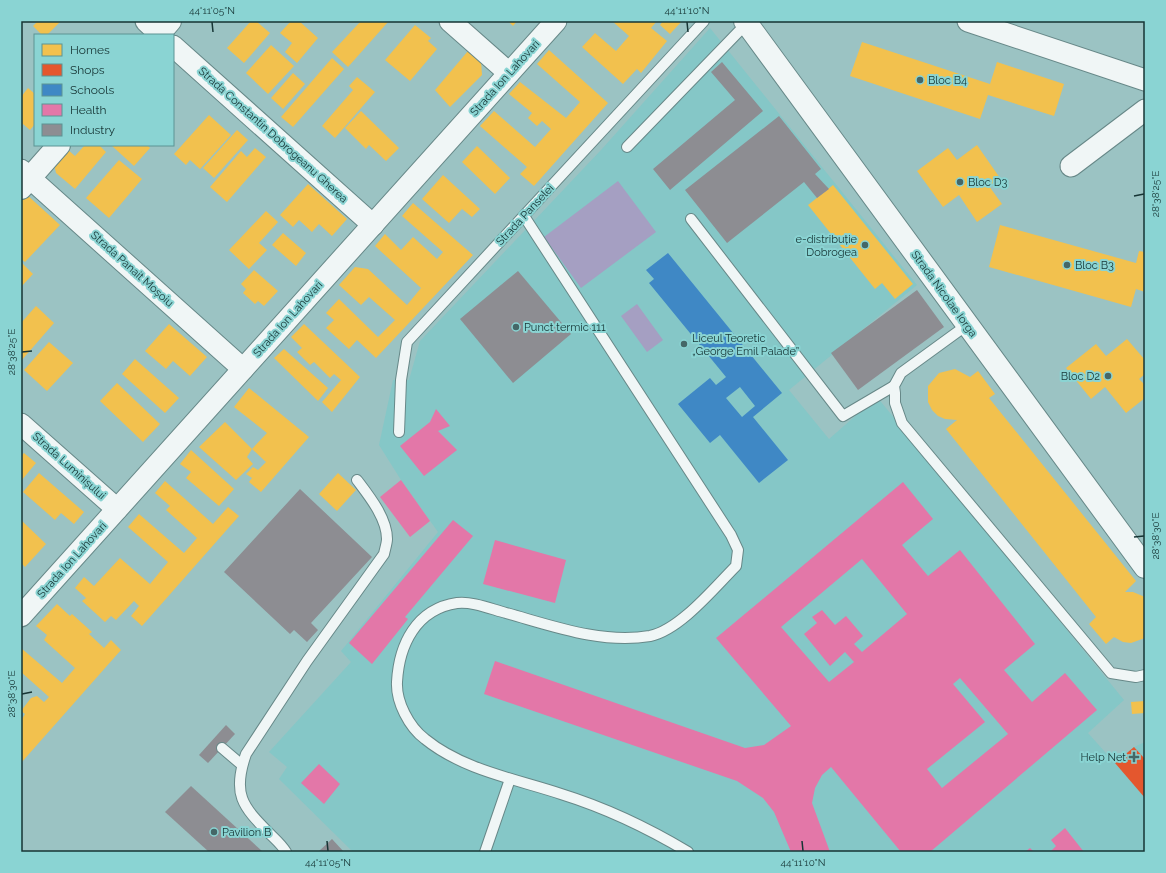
<svg xmlns="http://www.w3.org/2000/svg" width="1166" height="873" font-family="Raleway,sans-serif">
  <rect width="100%" height="100%" fill="#9bc3c3"/>
  <path fill="#85c7c7" d="M710 28 917 285 789 390 829 439 877 397 1124 700 1088 733 1115 763 1134 747 1145 742V852H353L279 779 287 767 269 752 351 662 341 651 438 532 401 480 379 445 393 380H409L420 341 601 150Z"/>
  <g fill="#a59fc2">
    <path d="M618 181 656 232 581 288 544 237Z"/>
    <path d="M637 304 663 340 647 352 621 316Z"/>
  </g>
  <g fill="#f2c14e">
    <path d="M38 21H61L47 35H42L33 26Z"/>
    <path d="M251 21H256L270 33 244 63 227 48Z"/>
    <path d="M291 21H299L318 38 297 63 285 52 292 43 280 33Z"/>
    <path d="M361 21 388 22 348 67 332 52Z"/>
    <path d="M508 21H517L513 26Z"/>
    <path d="M612 21H657L651 28 667 41 641 73 637 69 623 84 582 47 595 33 616 51 629 36Z"/>
    <path d="M663 21H682L670 34 660 25Z"/>
    <path d="M415 25 431 38 428 41 437 49 410 81 385 60Z"/>
    <path d="M862 42 990 84 997 62 1064 84 1054 116 988 95 980 119 850 76Z"/>
    <path d="M271 45 294 66 268 94 246 73Z"/>
    <path d="M549 50 608 103 534 186 520 174 527 167 480 126 494 111 535 147 551 129 542 121 537 126 528 118 532 113 509 94 520 82 566 118 580 102 537 64Z"/>
    <path d="M468 51 481 61 482 75 450 107 435 90Z"/>
    <path d="M332 58 344 69 293 127 281 117Z"/>
    <path d="M293 73 305 84 283 109 271 98Z"/>
    <path d="M357 77 375 92 335 138 322 126 353 90 349 86Z"/>
    <path d="M28 88 35 94V124L30 130 23 124 21 126V97Z"/>
    <path d="M361 111 399 148 386 161 369 145 366 149 345 128Z"/>
    <path d="M209 115 231 135 200 169 190 160 186 165 174 154Z"/>
    <path d="M237 130 248 140 214 178 203 168Z"/>
    <path d="M85 145H99L106 152 75 189 56 173 54 164 67 149 75 156Z"/>
    <path d="M111 145H147L150 148 134 166Z"/>
    <path d="M977 145 1000 178 989 186 1002 204 977 222 959 195 943 207 917 171 948 148 957 160Z"/>
    <path d="M477 146 510 178 495 194 462 162Z"/>
    <path d="M255 148 266 157 227 202 210 187 241 151 247 157Z"/>
    <path d="M119 160 142 179 109 218 86 198Z"/>
    <path d="M443 175 480 209 472 217 462 209 449 223 422 199Z"/>
    <path d="M308 184 347 219 332 236 319 224 312 232 299 220 293 227 280 215Z"/>
    <path d="M833 185 913 284 895 299 882 283 875 289 808 205Z"/>
    <path d="M26 194 60 225 25 262 21 259V200Z"/>
    <path d="M413 203 473 255 376 358 357 340 349 349 326 328 334 320 326 313 339 299 378 337 395 320 369 297 361 305 339 285 355 267 368 269 407 305 421 288 375 246 385 234 401 250 413 237 437 259 443 252 402 216Z"/>
    <path d="M266 211 278 222 259 243 267 250 249 269 229 250Z"/>
    <path d="M1000 225 1136 263 1139 251 1145 252V292L1136 289 1131 307 989 267Z"/>
    <path d="M283 233 306 253 296 266 272 245Z"/>
    <path d="M21 262 33 274 21 287Z"/>
    <path d="M254 270 278 291 264 306 258 301 255 304 243 293 246 289 241 284Z"/>
    <path d="M36 306 54 323 21 361V323Z"/>
    <path d="M169 324 207 357 190 376 173 361 166 369 145 351Z"/>
    <path d="M304 324 360 377 332 412 322 402 341 380 334 374 330 378 314 362 310 365 297 352 302 348 291 337Z"/>
    <path d="M1127 339 1145 360V374L1139 379 1145 385V398L1126 413 1105 387 1091 399 1066 368 1096 344 1106 356Z"/>
    <path d="M49 342 73 363 47 391 24 370Z"/>
    <path d="M284 349 328 388 318 401 274 358Z"/>
    <path d="M135 359 179 398 165 413 122 374Z"/>
    <path d="M955 369 970 377 978 371 995 394 989 398 1136 581 1125 592H1133L1145 597V638L1131 643 1123 642 1114 637 1106 644 1089 624 1096 617 946 429 957 420 945 419 938 416 932 410 928 402V386L939 373Z"/>
    <path d="M117 383 160 424 143 442 100 401Z"/>
    <path d="M249 388 309 437 261 492 249 482 252 478 246 474 253 467 258 470 266 462 252 449 267 433 234 407Z"/>
    <path d="M225 422 252 449 247 457 253 464 236 480 199 447Z"/>
    <path d="M191 450 234 489 219 506 186 478 191 472 180 464Z"/>
    <path d="M24 453 36 463 21 481V456Z"/>
    <path d="M39 473 84 512 74 524 61 513 55 520 23 492Z"/>
    <path d="M338 473 356 490 337 511 319 494Z"/>
    <path d="M165 481 213 524 228 507 239 516 142 626 131 616 139 606 134 601 116 620 111 616 105 622 82 601 86 598 75 588 84 577 94 586 120 558 150 584 168 562 128 527 139 514 184 553 197 538 166 510 170 506 155 493Z"/>
    <path d="M21 520 46 544 25 567 21 563Z"/>
    <path d="M57 604 70 616 72 614 92 632 89 634 104 648 111 640 121 650 21 763V721L25 714 21 711 31 698 37 696 44 702 49 697 21 672V648L62 683 75 668 44 640 47 635 36 626Z"/>
    <path d="M1145 701V713L1132 714 1131 702Z"/>
  </g>
  <path fill="#e4572e" d="M1134 747 1145 759V798L1115 763Z"/>
  <path fill="#3f88c5" fill-rule="evenodd" d="M668 253 782 393 753 417 788 460 759 483 720 435 710 443 678 404 710 378 716 385 726 377 649 283 654 279 646 270ZM740 387 755 406 742 417 726 398Z"/>
  <g fill="#e377a8" fill-rule="evenodd">
    <path d="M436 409 450 426 438 431 457 450 424 476 400 446 430 422Z"/>
    <path d="M401 480 430 521 410 537 380 497Z"/>
    <path d="M903 482 933 519 902 545 928 576 960 550 1035 644 1004 670 1032 702 1065 673 1097 710 930 852H901L831 767 822 775 815 788 812 803 830 852H791L774 812 763 798 737 781 484 694 495 661 745 748 764 745 791 726 716 638ZM862 559 907 614 862 652 854 644 863 636 846 616 835 625 822 610 812 617 817 623 804 634 830 666 845 652 854 662 829 682 781 627ZM960 678 1008 734 942 788 927 769 985 722 953 684Z"/>
    <path d="M453 520 473 536 405 617 408 619 372 664 349 643Z"/>
    <path d="M495 540 566 560 555 603 483 584Z"/>
    <path d="M319 764 340 784 324 804 301 783Z"/>
    <path d="M1065 828 1084 852H1050L1056 846 1051 840Z"/>
    <path d="M1030 848 1034 852H1025Z"/>
  </g>
  <g fill="#8d8d92">
    <path d="M722 62 763 111 670 190 653 169 735 100 711 72Z"/>
    <path d="M779 116 821 169 815 174 829 189 817 198 804 182 727 243 685 190Z"/>
    <path d="M518 271 571 334 513 383 460 319Z"/>
    <path d="M917 290 944 327 858 390 831 353Z"/>
    <path d="M300 489 372 557 311 623 318 630 307 642 294 630 290 634 224 572Z"/>
    <path d="M226 725 235 734 208 763 199 755Z"/>
    <path d="M191 786 263 852H209L165 812Z"/>
    <path d="M332 839 344 852H318Z"/>
  </g>
  <g fill="none" stroke-linecap="round" stroke-linejoin="round">
    <defs>
      <g id="service">
        <path d="M627 147 747 23"/>
        <path d="M524 216 731 535 738 550 736 566C715 587 680 630 650 636 601 644 553 626 506 613 491 609 472 601 457 603 416 609 399 645 397 682 396 702 409 727 425 739 463 770 516 779 561 794 606 808 648 828 688 852"/>
        <path d="M691 219 843 416 894 386"/>
        <path d="M967 325 901 373 894 386 895 393V403L902 423 1111 673 1136 677 1145 675"/>
        <path d="M399 432 401 380 407 342 704 21"/>
        <path d="M222 748 242 765"/>
        <path d="M286 852C282 845 275 839 270 834 242 806 232 794 246 754L307 661 384 554C385 549 387 543 387 539 387 518 369 496 357 480"/>
        <path d="M485 852 510 779"/>
      </g>
      <g id="minor">
        <path d="M146 21 161 35"/>
        <path d="M450 21 509 73"/>
        <path d="M968 21 1145 80"/>
        <path d="M173 46 373 225"/>
        <path d="M1071 166 1145 110"/>
        <path d="M21 170 243 369"/>
        <path d="M21 424 117 509"/>
        <path d="M21 616 556 21"/>
      </g>
      <g id="tertiary">
        <path d="M745 21 1145 567"/>
        <path d="M158 35 170 21"/>
        <path d="M21 188 59 145"/>
      </g>
    </defs>
    <use href="#service" stroke="#678888" stroke-width="12"/>
    <use href="#minor" stroke="#678888" stroke-width="23"/>
    <use href="#tertiary" stroke="#678888" stroke-width="24"/>
    <use href="#service" stroke="#f0f6f6" stroke-width="10"/>
    <use href="#minor" stroke="#f0f6f6" stroke-width="21"/>
    <use href="#tertiary" stroke="#f0f6f6" stroke-width="22"/>
  </g>
  <path fill="none" stroke="#163535" stroke-width="1.5" d="M212 22 213 32M687 22 688 32M1134 196 1144 194M22 352 32 351M1134 537 1144 536M22 694 32 692M327 841 328 851M802 841 803 851"/>
  <g fill="#456767" stroke="#8ad4d3" stroke-width="1.5">
    <circle cx="920" cy="80" r="4"/>
    <circle cx="960" cy="182" r="4"/>
    <circle cx="865" cy="245" r="4"/>
    <circle cx="1067" cy="265" r="4"/>
    <circle cx="516" cy="327" r="4"/>
    <circle cx="684" cy="344" r="4"/>
    <circle cx="1108" cy="376" r="4"/>
    <path d="M1132 751h4v4h4v4h-4v4h-4v-4h-4v-4h4z"/>
    <circle cx="214" cy="832" r="4"/>
  </g>
  <g text-anchor="middle" dominant-baseline="central" stroke-width="4" stroke-linejoin="round" paint-order="stroke">
    <g font-size="11" fill="#163535" stroke="#8ad4d3">
      <text transform="translate(505 78) rotate(-48)">Strada Ion Lahovari</text>
      <text transform="translate(273 135) rotate(42)">Strada Constantin Dobrogeanu Gherea</text>
      <text transform="translate(525 215) rotate(-47)">Strada Panselei</text>
      <text transform="translate(132 269) rotate(42)">Strada Panait Moșoiu</text>
      <text transform="translate(944 294) rotate(54)">Strada Nicolae Iorga</text>
      <text transform="translate(288 319) rotate(-48)">Strada Ion Lahovari</text>
      <text transform="translate(69 466) rotate(42)">Strada Luminișului</text>
      <text transform="translate(72 560) rotate(-48)">Strada Ion Lahovari</text>
    </g>
    <g font-size="11" fill="#163535" stroke="#8ad4d3" text-anchor="start">
      <text x="928" y="80">Bloc B4</text>
      <text x="968" y="182">Bloc D3</text>
      <text x="857" y="239" text-anchor="end">e-distribuție<tspan x="857" dy="13">Dobrogea</tspan></text>
      <text x="1075" y="265">Bloc B3</text>
      <text x="524" y="327">Punct termic 111</text>
      <text x="692" y="338">Liceul Teoretic<tspan x="692" dy="13">„George Emil Palade”</tspan></text>
      <text x="1100" y="376" text-anchor="end">Bloc D2</text>
      <text x="1126" y="757" text-anchor="end">Help Net</text>
      <text x="222" y="832">Pavilion B</text>
    </g>
  </g>
  <rect width="1166" height="873" fill="none" stroke="#8ad4d3" stroke-width="44"/>
  <rect x="34" y="34" width="140" height="112" fill="#8ad4d3" stroke="#5c9494"/>
  <rect x="42" y="44" width="20" height="12" fill="#f2c14e" stroke="#5c9494"/>
  <text x="70" y="54" font-size="12" fill="#163535">Homes</text>
  <rect x="42" y="64" width="20" height="12" fill="#e4572e" stroke="#5c9494"/>
  <text x="70" y="74" font-size="12" fill="#163535">Shops</text>
  <rect x="42" y="84" width="20" height="12" fill="#3f88c5" stroke="#5c9494"/>
  <text x="70" y="94" font-size="12" fill="#163535">Schools</text>
  <rect x="42" y="104" width="20" height="12" fill="#e377a8" stroke="#5c9494"/>
  <text x="70" y="114" font-size="12" fill="#163535">Health</text>
  <rect x="42" y="124" width="20" height="12" fill="#8d8d92" stroke="#5c9494"/>
  <text x="70" y="134" font-size="12" fill="#163535">Industry</text>
  <rect x="22" y="22" width="1122" height="829" fill="none" stroke="#163535" stroke-width="1.5"/>
  <g font-size="10" text-anchor="middle" fill="#163535">
    <text x="212" y="14">44°11'05"N</text>
    <text x="687" y="14">44°11'10"N</text>
    <text transform="translate(1155 194) rotate(-90)" y="4">28°38'25"E</text>
    <text transform="translate(11 352) rotate(-90)" y="4">28°38'25"E</text>
    <text transform="translate(1155 536) rotate(-90)" y="4">28°38'30"E</text>
    <text transform="translate(11 694) rotate(-90)" y="4">28°38'30"E</text>
    <text x="328" y="866">44°11'05"N</text>
    <text x="803" y="866">44°11'10"N</text>
  </g>
</svg>
